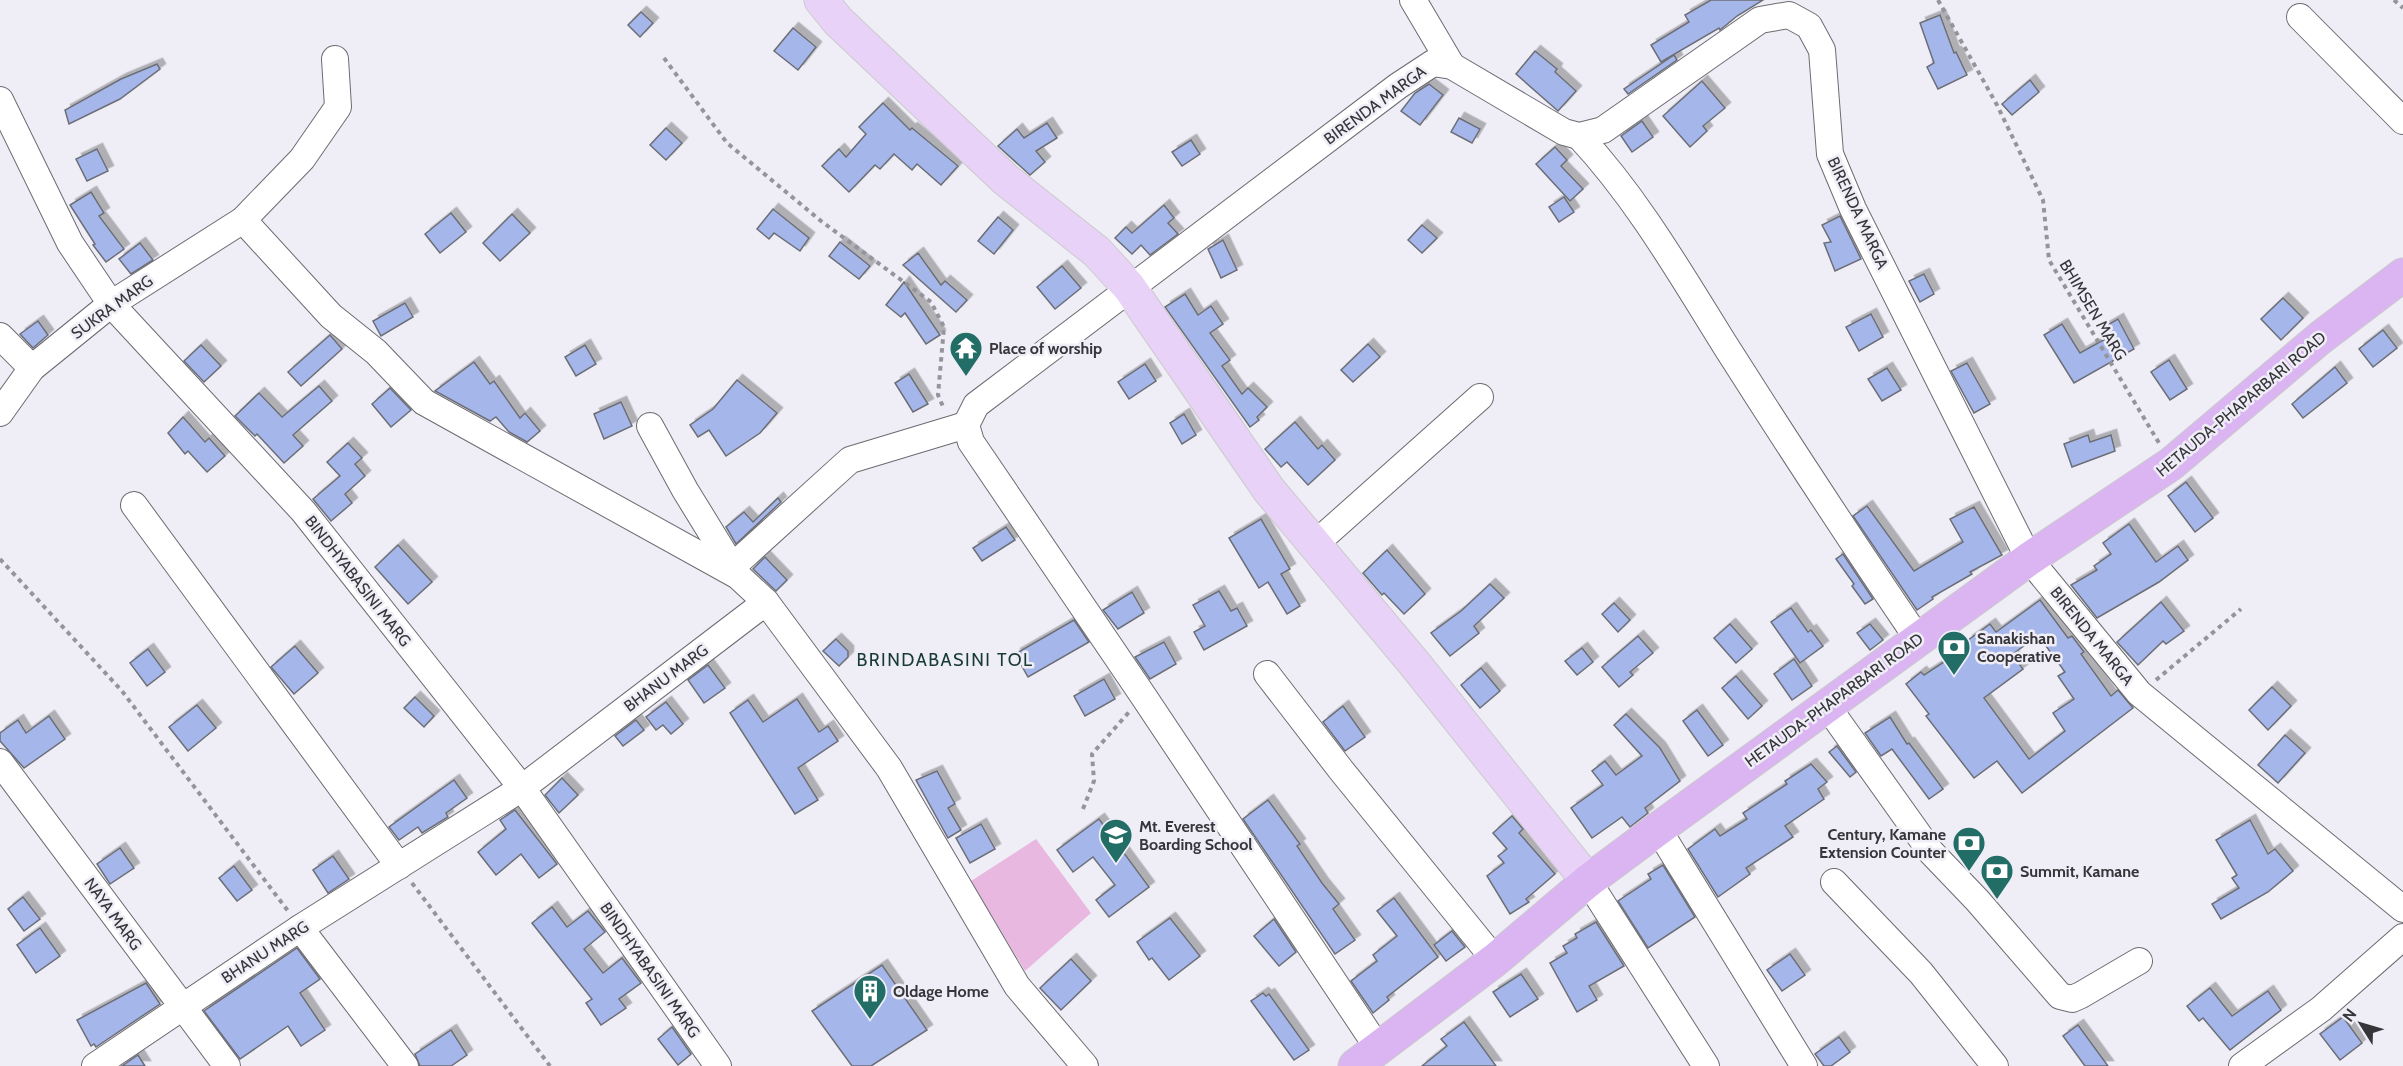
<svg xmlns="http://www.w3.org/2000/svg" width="2403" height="1066" font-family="Cabin,sans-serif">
  <defs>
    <filter id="shadow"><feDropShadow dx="5.5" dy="-5.5" stdDeviation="0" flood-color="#0004"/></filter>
  </defs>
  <rect width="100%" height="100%" fill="#efeef6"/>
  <path fill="#e9b8e0" d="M1036 839 1091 913 1025 971 971 881Z"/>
  <g fill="#a5b6eb" stroke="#6c6e75" stroke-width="1.5" fill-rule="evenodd" filter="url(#shadow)">
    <path d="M1711 0H1763L1737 16 1720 30 1719 28 1661 62 1651 45 1689 22 1685 15Z"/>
    <path d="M641 12 653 23 640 37 628 25Z"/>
    <path d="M1940 15 1954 53 1956 52 1967 75 1938 89 1927 67 1934 63 1920 23Z"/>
    <path d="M793 28 816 47 798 70 774 51Z"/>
    <path d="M1535 51 1557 69 1555 72 1576 91 1558 111 1516 74Z"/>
    <path d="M1674 55 1677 60 1628 94 1624 89Z"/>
    <path d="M157 64 160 69 120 99 69 124 65 110 121 79Z"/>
    <path d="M2030 80 2039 92 2012 115 2002 104Z"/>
    <path d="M1702 81 1725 108 1703 126 1707 131 1690 147 1663 116Z"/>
    <path d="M1429 84 1443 95 1420 125 1401 111 1415 93Z"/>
    <path d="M883 103 910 130 912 128 958 166 941 185 917 164 912 170 894 154 880 169 875 165 849 192 822 166 839 149 846 157 866 134 859 127Z"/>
    <path d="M1459 118 1480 129 1472 143 1451 132Z"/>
    <path d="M1642 121 1653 137 1632 152 1621 136Z"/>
    <path d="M1047 123 1057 138 1036 151 1045 162 1030 175 998 146 1017 129 1024 138Z"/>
    <path d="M666 128 682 143 666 160 650 145Z"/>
    <path d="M1191 140 1200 154 1182 166 1172 152Z"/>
    <path d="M1555 147 1567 160 1561 166 1583 189 1570 201 1536 164Z"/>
    <path d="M97 149 108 171 87 181 76 159Z"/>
    <path d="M91 192 104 213 99 216 124 249 106 262 93 245 95 244 70 205Z"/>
    <path d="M1564 197 1574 212 1559 222 1549 207Z"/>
    <path d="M1164 205 1174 218 1168 223 1178 234 1150 255 1141 245 1132 254 1115 238 1126 227 1132 233Z"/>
    <path d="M773 209 809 238 800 251 774 233 769 239 757 229Z"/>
    <path d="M451 213 466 232 440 253 425 234Z"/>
    <path d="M512 214 530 233 500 261 483 243Z"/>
    <path d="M1840 216 1861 259 1835 271 1824 243 1831 242 1822 225Z"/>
    <path d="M998 217 1013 230 994 254 978 241Z"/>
    <path d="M1422 225 1437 238 1422 253 1408 240Z"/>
    <path d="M1223 240 1237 270 1221 278 1208 249Z"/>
    <path d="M840 242 870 266 859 279 829 256Z"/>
    <path d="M140 243 153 260 131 274 119 259Z"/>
    <path d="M918 253 941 285 945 281 967 300 956 312 903 265Z"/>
    <path d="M1062 266 1081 288 1055 309 1037 287Z"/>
    <path d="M1924 274 1934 294 1920 302 1909 281Z"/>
    <path d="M904 282 940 335 926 344 905 313 901 317 886 305Z"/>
    <path d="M1185 294 1198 315 1211 306 1223 324 1210 333 1230 360 1222 366 1242 394 1248 388 1267 407 1257 417 1259 420 1250 427 1165 307Z"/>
    <path d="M2283 298 2303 318 2281 340 2261 319Z"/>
    <path d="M405 303 413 317 381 336 373 321Z"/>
    <path d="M1871 314 1883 337 1859 351 1846 327Z"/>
    <path d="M2118 319 2134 349 2074 383 2044 335 2062 324 2080 353 2109 337 2104 327Z"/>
    <path d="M38 321 48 335 33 348 20 334Z"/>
    <path d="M2383 330 2397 348 2373 367 2359 349Z"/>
    <path d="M330 335 342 349 301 386 288 372Z"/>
    <path d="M1368 344 1380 357 1353 382 1341 370Z"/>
    <path d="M201 345 221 366 204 382 184 361Z"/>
    <path d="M585 345 596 364 576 376 565 357Z"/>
    <path d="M2169 360 2187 389 2170 400 2151 372Z"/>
    <path d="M474 362 490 384 494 381 520 418 525 413 540 431 527 442 509 432 496 417 490 421 435 391Z"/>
    <path d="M1967 363 1990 404 1974 413 1951 371Z"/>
    <path d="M1145 364 1156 381 1129 399 1118 382Z"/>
    <path d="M2335 367 2347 383 2303 418 2292 404Z"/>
    <path d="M1887 368 1901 390 1882 401 1868 379Z"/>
    <path d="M909 374 928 404 913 412 895 383Z"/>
    <path d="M737 380 777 413 760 433 726 456 709 430 698 437 690 425 713 409Z"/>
    <path d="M319 386 332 401 293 435 303 446 284 463 257 434 255 436 235 416 259 393 282 417Z"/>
    <path d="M390 388 411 410 391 427 372 404Z"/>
    <path d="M621 402 632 426 604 439 594 414Z"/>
    <path d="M1184 414 1196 435 1182 444 1170 423Z"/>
    <path d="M183 417 205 442 209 438 225 456 207 472 188 451 185 454 168 433Z"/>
    <path d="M1295 422 1318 449 1322 445 1335 460 1308 485 1287 462 1281 467 1265 449Z"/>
    <path d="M2088 435 2090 442 2111 435 2115 451 2072 467 2064 444Z"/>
    <path d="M348 443 362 458 355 464 365 476 345 494 352 503 331 521 313 499 340 476 327 462Z"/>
    <path d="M2186 482 2213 518 2195 532 2168 496Z"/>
    <path d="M778 498 781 502 736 544 726 527 744 512 753 522Z"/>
    <path d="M1867 506 1914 571 1963 542 1950 519 1974 507 2002 555 1970 572 1972 574 1932 597 1933 599 1917 610 1853 516Z"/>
    <path d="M1261 519 1290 569 1281 574 1300 606 1287 614 1268 582 1259 588 1229 538Z"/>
    <path d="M2129 524 2156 562 2178 546 2188 560 2159 582 2097 618 2071 585 2097 570 2094 566 2111 554 2103 543Z"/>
    <path d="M1006 527 1015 540 982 561 973 548Z"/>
    <path d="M398 545 432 582 408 604 375 567Z"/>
    <path d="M1387 550 1425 594 1404 614 1384 593 1382 595 1363 573Z"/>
    <path d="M1843 554 1873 599 1865 604 1852 586 1854 584 1836 559Z"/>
    <path d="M765 557 787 580 776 591 753 569Z"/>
    <path d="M1490 584 1504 598 1474 626 1479 633 1450 656 1431 633 1461 611Z"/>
    <path d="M1219 591 1231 611 1237 608 1247 626 1204 650 1194 632 1205 626 1193 605Z"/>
    <path d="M1132 592 1144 613 1118 629 1103 610Z"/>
    <path d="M2040 600 2068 638 2072 636 2084 652 2081 654 2111 696 2118 690 2133 708 2022 793 1997 761 1974 778 1926 716 1929 714 1906 684 1921 672 1924 675 1970 645 1967 641 1990 624 1996 632ZM2038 635 2065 672 2058 676 2074 699 2053 713 2065 731 2029 759 1984 698 2023 669 2012 655Z"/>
    <path d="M2161 602 2184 631 2166 644 2163 641 2138 665 2117 642Z"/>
    <path d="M1614 603 1630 620 1618 632 1602 614Z"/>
    <path d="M1791 608 1808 632 1811 630 1823 646 1800 663 1771 622Z"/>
    <path d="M1074 620 1089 642 1028 677 1015 654Z"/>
    <path d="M1730 624 1752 649 1736 663 1714 638Z"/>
    <path d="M1870 624 1883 640 1870 650 1857 633Z"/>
    <path d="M1638 636 1653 653 1630 672 1633 675 1619 687 1602 667Z"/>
    <path d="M836 639 848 651V657L839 666 823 651Z"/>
    <path d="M1164 642 1176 664 1150 679 1135 657Z"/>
    <path d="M295 646 318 673 294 694 271 667Z"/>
    <path d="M1582 648 1593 662 1577 675 1565 661Z"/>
    <path d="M148 649 165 672 147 686 130 663Z"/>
    <path d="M1794 659 1812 686 1792 700 1774 674Z"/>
    <path d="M708 665 725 688 704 703 688 680Z"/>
    <path d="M1481 668 1500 691 1480 708 1461 685Z"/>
    <path d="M1736 676 1762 706 1748 719 1722 688Z"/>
    <path d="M1104 679 1115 699 1085 716 1074 696Z"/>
    <path d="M2272 687 2291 706 2268 730 2249 710Z"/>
    <path d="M415 697 434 716 424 727 404 708Z"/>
    <path d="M797 699 819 732 828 726 838 741 798 768 818 800 795 814 730 713 748 700 763 722Z"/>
    <path d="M666 702 683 724 671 734 663 725 656 730 646 717Z"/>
    <path d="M197 705 216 728 188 751 169 727Z"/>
    <path d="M1343 706 1365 737 1345 751 1323 722Z"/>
    <path d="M1697 710 1723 745 1708 756 1683 721Z"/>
    <path d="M1626 714 1660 748 1680 781 1645 808 1648 813 1630 827 1622 817 1592 838 1571 808 1603 785 1592 771 1605 761 1616 775 1642 756 1614 725Z"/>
    <path d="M49 716 65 739 24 768 0 741V733L18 720 26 733Z"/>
    <path d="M1890 717 1907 744 1909 743 1943 789 1929 799 1892 749 1881 756 1865 733Z"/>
    <path d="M636 720 644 730 623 746 615 736Z"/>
    <path d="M2285 735 2305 753 2278 783 2258 765Z"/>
    <path d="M1837 746 1856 772 1850 777 1829 752Z"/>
    <path d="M1811 764 1827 782 1818 789 1824 799 1785 826 1793 837 1746 868 1750 874 1718 897 1688 849 1715 829 1720 836 1747 819 1743 813 1787 784 1785 781Z"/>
    <path d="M937 771 955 804 948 808 961 830 948 838 916 780Z"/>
    <path d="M562 778 578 795 559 813 545 795Z"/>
    <path d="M454 780 467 798 446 813 448 817 422 833 418 827 399 840 389 827Z"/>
    <path d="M1268 800 1300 844 1297 846 1322 883 1339 904 1333 909 1355 940 1335 954 1243 819Z"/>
    <path d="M515 810 557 864 539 878 521 854 496 875 478 852 506 829 500 820Z"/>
    <path d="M1512 816 1523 829 1519 833 1555 874 1526 899 1529 902 1510 914 1487 876 1504 863 1498 856 1507 849 1493 833Z"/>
    <path d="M1099 819 1149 887 1109 917 1096 900 1115 885 1093 857 1073 872 1057 850Z"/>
    <path d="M2250 820 2268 854 2275 849 2293 871 2268 892 2221 919 2212 904 2239 888 2232 878 2237 875 2216 840Z"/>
    <path d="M981 824 995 849 970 863 956 838Z"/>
    <path d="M120 848 134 868 110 884 97 864Z"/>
    <path d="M333 856 349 879 328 893 313 870Z"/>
    <path d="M1663 865 1695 917 1648 948 1618 901 1651 879 1648 874Z"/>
    <path d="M234 866 252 890 237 901 219 878Z"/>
    <path d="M23 897 40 919 24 931 8 909Z"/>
    <path d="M1394 898 1438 957 1387 997 1389 1000 1373 1013 1351 981 1377 961 1373 955 1397 936 1377 911Z"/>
    <path d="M552 907 567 927 588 911 605 932 584 949 603 973 622 958 641 983 619 999 626 1008 601 1025 586 1003 592 999 532 923Z"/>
    <path d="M1170 918 1200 956 1169 980 1152 958 1149 960 1137 942Z"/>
    <path d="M1274 919 1296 952 1279 966 1254 936Z"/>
    <path d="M1596 922 1624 966 1589 986 1597 1000 1577 1012 1550 963 1567 953 1563 946 1577 938 1575 934Z"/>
    <path d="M40 928 60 956 36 973 17 945Z"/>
    <path d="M1452 931 1465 947 1446 961 1434 945Z"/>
    <path d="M297 948 320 979 300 993 325 1030 301 1046 288 1026 240 1059 204 1011Z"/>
    <path d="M1790 954 1805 975 1782 991 1767 970Z"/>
    <path d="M1071 959 1091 981 1061 1010 1040 988Z"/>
    <path d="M882 965 927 1030 871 1066H852L812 1011Z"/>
    <path d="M1521 974 1538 999 1510 1017 1493 992Z"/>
    <path d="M146 983 160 1004 96 1047 94 1044 91 1046 77 1020Z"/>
    <path d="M2210 988 2232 1016 2268 991 2281 1010 2230 1050 2203 1018 2199 1021 2187 1006Z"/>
    <path d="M1263 993 1266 996 1269 994 1309 1050 1294 1060 1251 1001Z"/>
    <path d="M2343 1017 2362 1043 2340 1060 2320 1034Z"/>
    <path d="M1464 1022 1496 1066H1422L1447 1046 1441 1039Z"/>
    <path d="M2078 1025 2108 1066H2085L2063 1036Z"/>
    <path d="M672 1027 691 1054 678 1065 658 1039Z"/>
    <path d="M451 1030 467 1055 451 1066H420L415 1054Z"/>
    <path d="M1839 1037 1850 1052 1831 1066H1824L1815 1054Z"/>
    <path d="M138 1055 145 1066H122Z"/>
  </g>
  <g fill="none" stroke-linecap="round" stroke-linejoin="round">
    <defs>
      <g id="minor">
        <path d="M1413 0 1452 66"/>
        <path d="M2300 17 2403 121"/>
        <path d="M0 100 70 243 111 304 303 511 522 788 718 1066"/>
        <path d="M1579 136C1637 198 1680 273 1725 345 1788 444 1852 542 1918 639"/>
        <path d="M243 220 331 316 376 352 424 402 738 576 766 602"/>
        <path d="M0 336 32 368"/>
        <path d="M0 413 32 368 111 304 243 220 302 159 338 107 335 59"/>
        <path d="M650 426 685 490 736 573"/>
        <path d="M134 505 399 866"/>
        <path d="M1315 544 1480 397"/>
        <path d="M732 567 850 460 966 425"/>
        <path d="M1267 674 1341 770 1495 960"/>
        <path d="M1827 706 1931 852 1977 900 2060 996 2072 999 2081 995 2139 961"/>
        <path d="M0 762 227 1066"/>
        <path d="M1658 829 1804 1066"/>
        <path d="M1588 881 1706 1066"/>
        <path d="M1834 882 1921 973 1995 1066"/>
        <path d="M300 928 405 1066"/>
        <path d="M1378 1048 1144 697 971 442 966 425 976 405 1398 86 1433 63 1452 66 1564 132 1579 136 1603 130 1760 20 1789 15 1809 26 1822 50 1830 154 1853 209 2029 559 2139 693 2403 909"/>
        <path d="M95 1066 300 928 522 788 766 602 889 768 1017 986 1085 1066"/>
        <path d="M2242 1066 2321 1009 2403 937"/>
      </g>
      <path id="major" d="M821 0 838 21 1005 179 1097 252 1129 287 1269 490 1414 663 1588 881"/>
      <path id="highway" d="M1355 1066 1495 960 1588 881 1658 829 2029 559 2171 464 2320 338 2403 275"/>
    </defs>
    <use href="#minor" stroke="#6c6b72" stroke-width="28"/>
    <use href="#major" stroke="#cbcacc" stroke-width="35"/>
    <use href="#highway" stroke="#cbcacc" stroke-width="35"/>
    <g stroke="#95949a" stroke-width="4" stroke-dasharray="4.5 4.5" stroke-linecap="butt">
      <path d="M1938 0 1997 105 2043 200 2049 260 2159 443"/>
      <path d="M2394 0 2403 8"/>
      <path d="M664 58 727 143 821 221 931 302 944 327 938 395 944 409"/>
      <path d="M0 559 122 691 288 911"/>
      <path d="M2156 680 2241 609"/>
      <path d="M1083 809 1094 781 1092 754 1129 712"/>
      <path d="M412 883 550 1066"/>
    </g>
    <use href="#minor" stroke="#fff" stroke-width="26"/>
    <use href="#major" stroke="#e9d2f7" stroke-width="33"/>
    <use href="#highway" stroke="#dbb4f2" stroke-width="33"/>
  </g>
  <defs>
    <symbol id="temple-pin" viewBox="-11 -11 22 30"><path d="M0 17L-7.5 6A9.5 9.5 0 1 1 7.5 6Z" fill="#236d67" stroke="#efeef6"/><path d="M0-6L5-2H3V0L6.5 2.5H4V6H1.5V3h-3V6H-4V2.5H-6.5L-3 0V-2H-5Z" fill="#fff"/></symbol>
    <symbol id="bank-pin" viewBox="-11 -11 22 30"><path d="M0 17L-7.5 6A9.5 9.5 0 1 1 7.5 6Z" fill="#236d67" stroke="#efeef6"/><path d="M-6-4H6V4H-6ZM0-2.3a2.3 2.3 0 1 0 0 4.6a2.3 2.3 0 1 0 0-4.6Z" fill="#fff"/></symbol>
    <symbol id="school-pin" viewBox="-11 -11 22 30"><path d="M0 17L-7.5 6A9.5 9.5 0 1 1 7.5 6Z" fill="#236d67" stroke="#efeef6"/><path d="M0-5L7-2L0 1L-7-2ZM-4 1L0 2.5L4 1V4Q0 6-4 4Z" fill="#fff"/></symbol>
    <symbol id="building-pin" viewBox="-11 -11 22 30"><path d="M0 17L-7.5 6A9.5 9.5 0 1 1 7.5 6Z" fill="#236d67" stroke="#efeef6"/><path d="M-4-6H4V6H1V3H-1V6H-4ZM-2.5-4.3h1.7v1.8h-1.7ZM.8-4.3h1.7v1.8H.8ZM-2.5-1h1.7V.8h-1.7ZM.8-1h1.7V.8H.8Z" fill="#fff"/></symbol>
  </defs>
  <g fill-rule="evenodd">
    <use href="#temple-pin" x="947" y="329" width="38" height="52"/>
    <use href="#bank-pin" x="1935" y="628" width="38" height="52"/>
    <use href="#school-pin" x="1097" y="816" width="38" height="52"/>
    <use href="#bank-pin" x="1950" y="824" width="38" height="52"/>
    <use href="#bank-pin" x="1978" y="852" width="38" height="52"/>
    <use href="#building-pin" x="851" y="972" width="38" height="52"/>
  </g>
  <g text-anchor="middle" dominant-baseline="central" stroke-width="5" stroke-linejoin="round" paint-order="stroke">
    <g font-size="16" fill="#363539" stroke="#efeef6">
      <text transform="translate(1375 105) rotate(-36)">BIRENDA MARGA</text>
      <text transform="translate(1858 213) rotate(65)">BIRENDA MARGA</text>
      <text transform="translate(112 307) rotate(-36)">SUKRA MARG</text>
      <text transform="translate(2093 310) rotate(59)">BHIMSEN MARG</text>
      <text transform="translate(2241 404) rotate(-40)">HETAUDA-PHAPARBARI ROAD</text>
      <text transform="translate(358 581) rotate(52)">BINDHYABASINI MARG</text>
      <text transform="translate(2092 636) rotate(51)">BIRENDA MARGA</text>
      <text transform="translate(666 678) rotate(-37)">BHANU MARG</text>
      <text transform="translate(1834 700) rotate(-36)">HETAUDA-PHAPARBARI ROAD</text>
      <text transform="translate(113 914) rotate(54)">NAYA MARG</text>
      <text transform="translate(265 952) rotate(-33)">BHANU MARG</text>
      <text transform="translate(650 970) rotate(55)">BINDHYABASINI MARG</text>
    </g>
    <g font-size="16" font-weight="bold" fill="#363539" stroke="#efeef6" text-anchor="start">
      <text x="989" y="348">Place of worship</text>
      <text x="1977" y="638">Sanakishan<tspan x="1977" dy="18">Cooperative</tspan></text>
      <text x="1139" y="826">Mt. Everest<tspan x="1139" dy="18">Boarding School</tspan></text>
      <text x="1946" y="834" text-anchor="end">Century, Kamane<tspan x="1946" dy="18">Extension Counter</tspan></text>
      <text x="2020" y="871">Summit, Kamane</text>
      <text x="893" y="991">Oldage Home</text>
    </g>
    <g font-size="18" letter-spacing="1.5" fill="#183a36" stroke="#efeef6">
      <text x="945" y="660">BRINDABASINI TOL</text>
    </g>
  </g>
  <g transform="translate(2361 1024) rotate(307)" stroke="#efeef6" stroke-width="4.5" paint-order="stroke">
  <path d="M0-4.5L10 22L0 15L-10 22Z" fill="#363539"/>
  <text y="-9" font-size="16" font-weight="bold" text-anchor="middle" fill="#363539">N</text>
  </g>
</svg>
